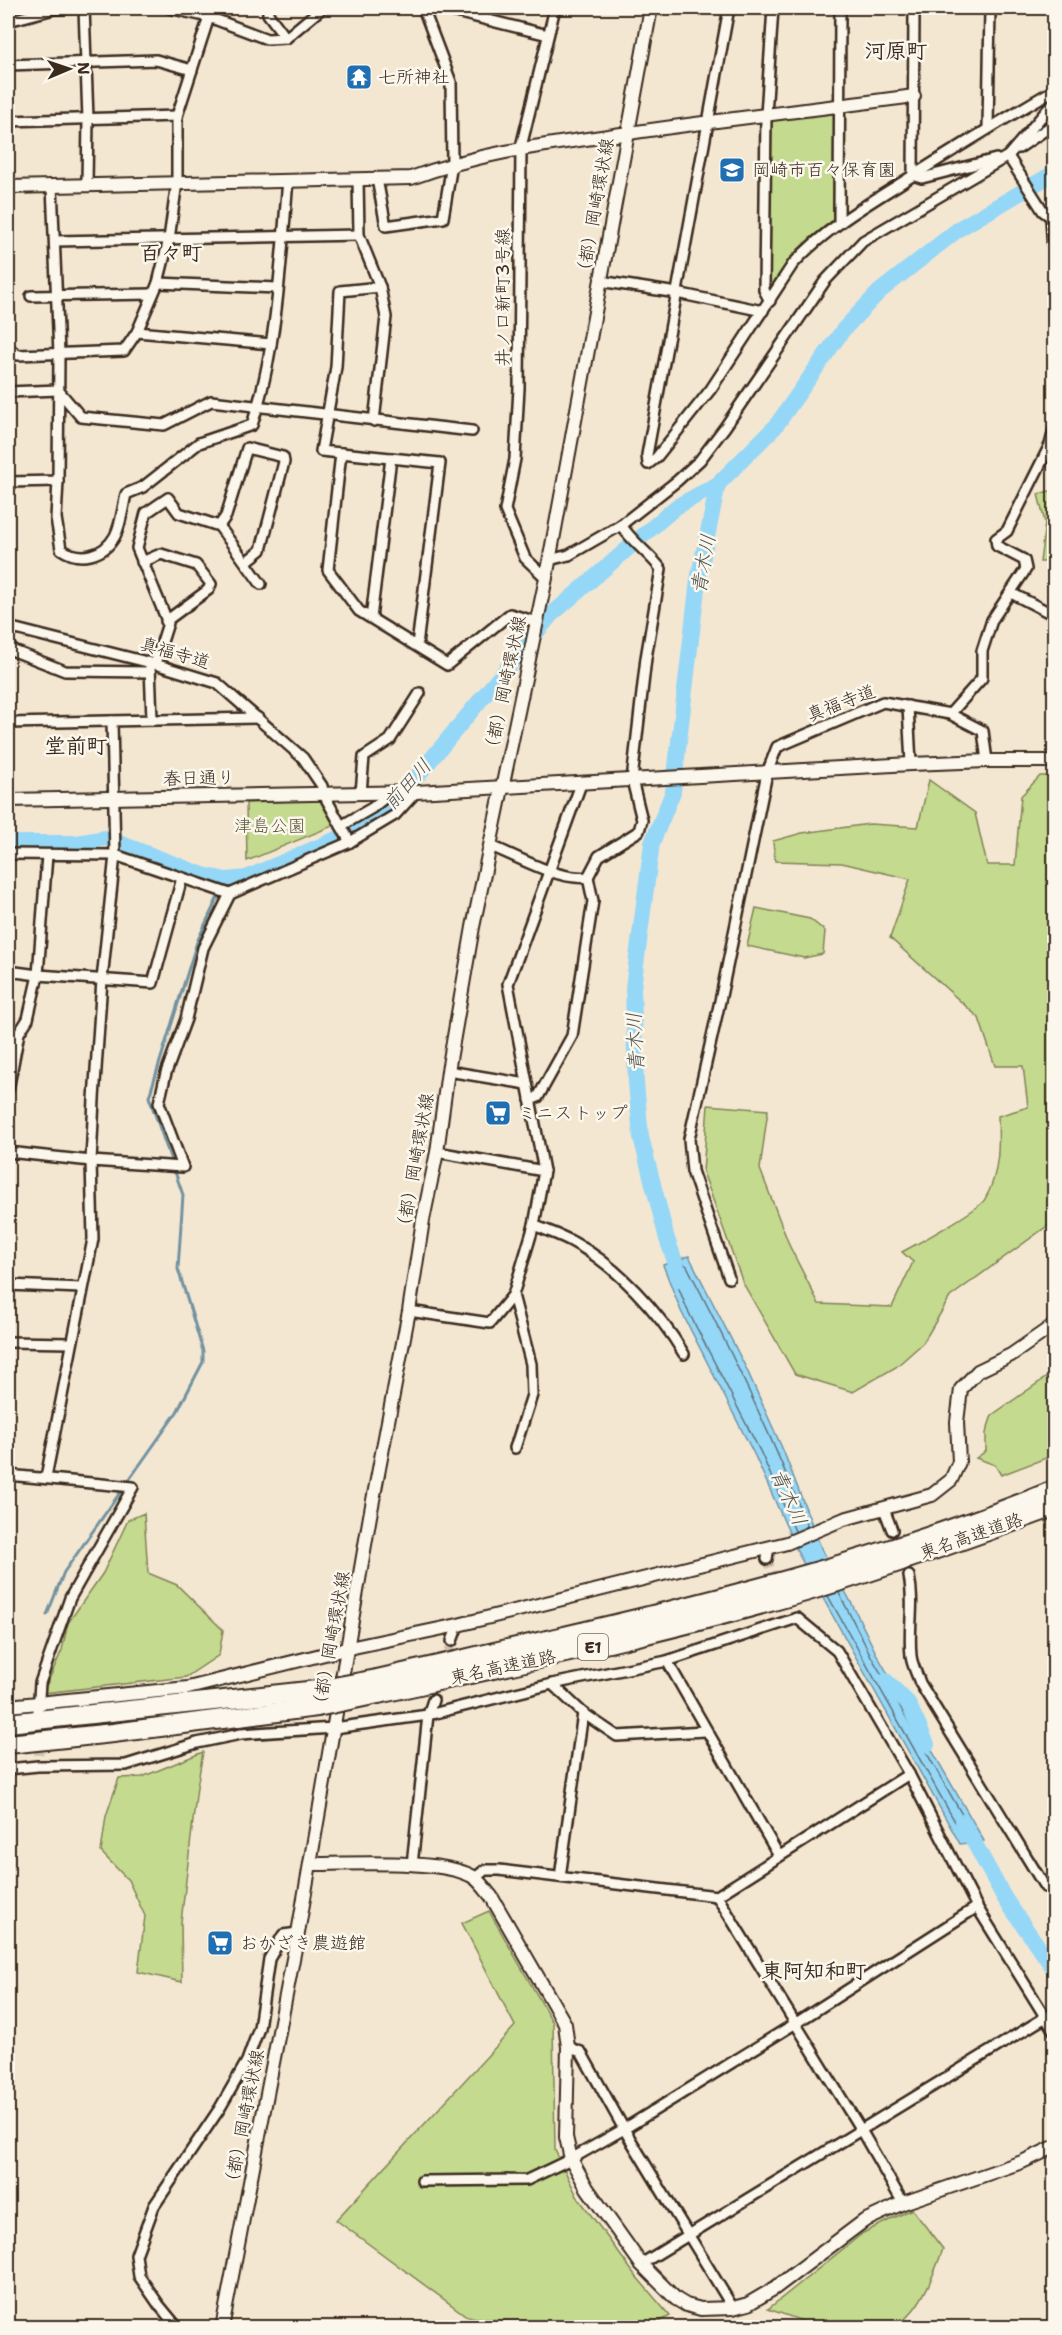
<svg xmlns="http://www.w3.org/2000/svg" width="1062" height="2335" font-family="'Shantell Sans','Klee One',sans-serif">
  <rect width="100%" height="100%" fill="#f4e7d2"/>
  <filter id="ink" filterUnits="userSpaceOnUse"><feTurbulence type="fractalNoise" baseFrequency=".0167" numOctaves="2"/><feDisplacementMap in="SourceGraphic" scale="12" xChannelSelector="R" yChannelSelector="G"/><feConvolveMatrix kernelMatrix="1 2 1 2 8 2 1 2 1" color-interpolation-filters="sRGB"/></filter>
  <g filter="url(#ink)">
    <g fill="#c4da8f" stroke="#808256" stroke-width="1.5">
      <path d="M831 112 834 115 833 222 794 257 772 290 768 289 769 124 774 119Z"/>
      <path d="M1054 490V562H1040L1045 523 1038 494Z"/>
      <path d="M1040 776H1054V1221L950 1297 923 1343 896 1367 853 1392 795 1374 743 1283 703 1172 708 1105 768 1110 760 1169 790 1247 819 1304 892 1307 913 1262 902 1252C917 1244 979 1210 985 1199 1000 1173 999 1144 998 1116L1028 1107 1023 1066H995L979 1018 890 938 910 879 842 863 775 861 773 841 802 833 870 824 918 827 929 780 975 813 987 865H1015L1021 796Z"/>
      <path d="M321 800 335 825 247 861 246 803Z"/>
      <path d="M756 908 810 919 825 931 823 954 804 958 747 946Z"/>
      <path d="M1054 1372V1455L1001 1475 995 1465 976 1458 986 1451V1433L992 1415Z"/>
      <path d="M144 1513 148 1573 177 1585 223 1630 219 1655 186 1677 43 1693 62 1650 68 1623 103 1573 128 1520Z"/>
      <path d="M203 1752 197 1787 181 1922 182 1982 138 1972 145 1916 128 1880 101 1852 106 1816 119 1778 142 1777Z"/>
      <path d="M489 1911 553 2023 555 2150 577 2196 635 2275 670 2316 648 2328 559 2327 468 2317 336 2220 515 2026 462 1923Z"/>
      <path d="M912 2209 943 2249C934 2274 920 2314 894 2326 885 2331 820 2328 806 2327L803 2321 768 2309 863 2233Z"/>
    </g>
    <path fill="#95d7f7" stroke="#7192a0" stroke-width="1.5" d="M689 1256 747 1370 783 1450 822 1550 851 1602 876 1653 984 1841 960 1844 800 1557 755 1456 681 1311 663 1265Z"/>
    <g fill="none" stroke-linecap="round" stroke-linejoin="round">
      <g stroke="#5f6f75" stroke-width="1.5">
        <path d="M795 1531 761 1453 687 1309 672 1271 674 1268 684 1264 687 1266C731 1351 773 1437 807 1526"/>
        <path d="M828 1596 963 1836H971L972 1832 871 1656 839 1593"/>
      </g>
      <g stroke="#7192a0" stroke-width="3">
        <path d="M172 1163 149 1097 197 942 226 880"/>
        <path d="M47 1615 64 1572 177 1412 203 1362V1351L178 1269 183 1195 174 1169"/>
      </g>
      <g stroke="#95d7f7" stroke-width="16">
        <path d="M8 843H77L106 838 203 875 226 880 246 878 339 838 387 809 414 780 551 615 676 507 718 484"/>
        <path d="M682 1281 667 1239 641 1137 636 1083 633 988 652 843 673 792 698 580 718 484 775 427 843 330 879 292 960 228 1054 173"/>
        <path d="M886 1681 908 1703 927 1744"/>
        <path d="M963 1822 1005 1899 1054 1969"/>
      </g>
      <g stroke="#cfc1ae" stroke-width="9" stroke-dasharray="9 4.5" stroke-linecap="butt">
        <path d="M892 1530 909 1576"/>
        <path d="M767 1559 777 1585"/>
        <path d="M445 1665 452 1641"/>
        <path d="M38 1719 39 1755"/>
      </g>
      <defs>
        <g id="minor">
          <path d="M84 8 88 119 87 184"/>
          <path d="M169 8 209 17 267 39 286 38 322 8"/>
          <path d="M268 8V14L286 38"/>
          <path d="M440 8 548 35"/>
          <path d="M729 8 647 455 648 464 656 458 711 389 793 264C823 231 861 208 898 185 950 152 1002 120 1054 90"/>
          <path d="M8 21 54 9 73 8"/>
          <path d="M8 65 156 60 192 70"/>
          <path d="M8 121 177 116"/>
          <path d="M988 128 990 8"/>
          <path d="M1019 148 1054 124"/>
          <path d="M1008 156 1043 211 1054 219"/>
          <path d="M913 175 914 8"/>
          <path d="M913 175 922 178 996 159"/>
          <path d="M358 179 359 235 380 287 386 317 374 421"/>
          <path d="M377 179 386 226 443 218 452 164 451 82 423 8"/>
          <path d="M1051 218 1054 267"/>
          <path d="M839 222 840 8"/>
          <path d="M55 241 359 235"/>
          <path d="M600 281 677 293 763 311"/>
          <path d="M158 283 277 288"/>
          <path d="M380 287 340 291 336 367 321 451 440 463 417 645"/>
          <path d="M31 296 153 294"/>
          <path d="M770 301 764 290 766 115 773 8"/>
          <path d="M137 332 271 344"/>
          <path d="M8 348 18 355 124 351 137 332 158 283 169 239 177 182V116L209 17"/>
          <path d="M58 390 81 417 164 425 211 401 472 431"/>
          <path d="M8 392 58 390"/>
          <path d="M341 453 328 570 359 611 447 665 510 614 537 622"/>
          <path d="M58 481 56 518 61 549C80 562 104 556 115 536 121 525 123 507 126 494L143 487 199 443 252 425C277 349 281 259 288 180"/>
          <path d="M8 482 58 481 59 354 52 186"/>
          <path d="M219 526 226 516 247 448 283 457 284 462 261 550 246 562"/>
          <path d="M549 560 569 555 621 525 677 481 700 460 725 427 825 281 863 241 1008 156 1054 102"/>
          <path d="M142 562 161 554 196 565 211 584 208 590 166 621"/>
          <path d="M546 578 525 558 505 510 515 459 519 388 521 147 555 8"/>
          <path d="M1011 593 1054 615"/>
          <path d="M371 618 391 458"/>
          <path d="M8 627 155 664 217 683 303 758 322 786 323 793 350 842"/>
          <path d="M8 645 14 651 65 671 150 672"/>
          <path d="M155 664 168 623 137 548 146 513 168 498 179 513 219 526 261 584"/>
          <path d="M150 666 152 720"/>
          <path d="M908 706 911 764"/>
          <path d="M950 714 982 678V651L992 620 1026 569 1024 560 997 546 996 539 1007 531 1050 445 1054 430"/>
          <path d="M8 723 258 718"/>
          <path d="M361 793 364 757 390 740 420 693"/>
          <path d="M341 826 372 808 392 792"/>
          <path d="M491 846C518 857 559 881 588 877L599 856 639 831 642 820 632 780 646 658 661 569C649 553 632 542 621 525"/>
          <path d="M8 854 115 855 230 894"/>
          <path d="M8 971 38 975 153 983 182 878"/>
          <path d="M448 1071 527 1084"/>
          <path d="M8 1090 19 1033 28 1019 38 975 47 855"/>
          <path d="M530 1100 538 1097 572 1036 593 901 588 877"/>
          <path d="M8 1152 91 1161 183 1167 159 1103 166 1073 186 1019 203 948 230 894 350 842 395 815 416 792"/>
          <path d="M437 1152 544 1171"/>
          <path d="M534 1225C547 1231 561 1235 573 1242 616 1265 659 1312 684 1354"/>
          <path d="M729 1278 692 1171 689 1139 720 1001 767 773 777 747 883 702 950 714 983 731 987 761"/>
          <path d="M8 1285 82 1288"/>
          <path d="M409 1311 490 1323 513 1295"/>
          <path d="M8 1342 71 1343"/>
          <path d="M515 1448 532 1395 531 1364 513 1295 534 1225 544 1171 508 984 581 784"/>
          <path d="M8 1475 133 1487 70 1598 40 1683 38 1711"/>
          <path d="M46 1477 93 1239 91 1161 94 1099 102 980 115 855 112 721"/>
          <path d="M884 1509 892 1530"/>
          <path d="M767 1559 769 1547"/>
          <path d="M909 1576C915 1605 908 1627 911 1656 912 1665 917 1674 920 1683L1045 1887"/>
          <path d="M452 1641 458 1625"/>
          <path d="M667 1661 779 1856"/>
          <path d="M552 1684 583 1713 617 1736 705 1731"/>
          <path d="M8 1769 38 1766 126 1765 197 1743 241 1734 334 1728 428 1715 552 1684 667 1661 797 1618 837 1651 909 1774 977 1907 1054 2031"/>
          <path d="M412 1865 428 1715 433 1700"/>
          <path d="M560 1877 583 1713"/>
          <path d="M475 1878 485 1870H499L717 1896 909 1774"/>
          <path d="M717 1896 861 2130 903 2203"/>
          <path d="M568 2047 581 2052 624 2129 733 2308"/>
          <path d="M422 2181 527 2180 571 2159 624 2129 796 2023 977 1907"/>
          <path d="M641 2264 1046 2017"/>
          <path d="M178 2328 159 2305 139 2276 136 2255 154 2206 220 2108 247 2061 259 2028 269 1959 283 1935 298 1933"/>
        </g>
        <g id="tertiary">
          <path d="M8 187 411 178C485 151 552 144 629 133 724 119 819 109 914 96"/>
          <path d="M8 800 416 792 911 764 987 761H1054"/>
          <path d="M8 1706 188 1688 349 1648 458 1625 787 1543 844 1519 932 1495 951 1480 959 1462 957 1422 961 1389 978 1371 1011 1355 1054 1325"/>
          <path d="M310 1864C347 1864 447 1858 475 1878 481 1883 486 1890 491 1896L565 2024 568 2047 566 2137 571 2159 587 2188 641 2264 676 2299 686 2305 701 2309 733 2308 748 2304 775 2288 864 2221 903 2203 1022 2162 1054 2147"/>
          <path d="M222 2328 298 1933 370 1516 409 1311 423 1220 437 1152 448 1071 473 927 546 578 651 8"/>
        </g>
        <g id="motorway">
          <path d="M377 1679C605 1626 837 1579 1054 1490"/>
          <path d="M378 1694C521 1663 665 1633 805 1592 889 1567 972 1537 1054 1507"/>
          <path d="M8 1723 317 1690"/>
          <path d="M8 1744 113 1733 317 1707"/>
        </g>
      </defs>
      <use href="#minor" stroke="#3b2a1e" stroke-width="14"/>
      <use href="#tertiary" stroke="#3b2a1e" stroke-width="16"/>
      <use href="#motorway" stroke="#3b2a1e" stroke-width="22"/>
      <use href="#minor" stroke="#fbf7ec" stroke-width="9"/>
      <use href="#tertiary" stroke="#fbf7ec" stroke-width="12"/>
      <use href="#motorway" stroke="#fbf7ec" stroke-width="18"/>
      <defs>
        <g id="motorway-bridge">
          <path d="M317 1690 377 1679"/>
          <path d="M317 1707 378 1694"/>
        </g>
      </defs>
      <use href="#motorway-bridge" stroke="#3b2a1e" stroke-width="22" stroke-linecap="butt"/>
      <use href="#motorway-bridge" stroke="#fbf7ec" stroke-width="18"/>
    </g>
  </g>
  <defs>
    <symbol id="temple-square" viewBox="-11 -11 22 22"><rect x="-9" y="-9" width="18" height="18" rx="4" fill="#1f6fb2" stroke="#fbf7ec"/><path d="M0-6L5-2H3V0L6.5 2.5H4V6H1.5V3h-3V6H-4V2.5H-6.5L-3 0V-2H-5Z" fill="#fff"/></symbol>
    <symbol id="school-square" viewBox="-11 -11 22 22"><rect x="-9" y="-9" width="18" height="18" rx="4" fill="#1f6fb2" stroke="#fbf7ec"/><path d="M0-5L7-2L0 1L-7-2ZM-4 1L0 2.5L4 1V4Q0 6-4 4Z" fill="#fff"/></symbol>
    <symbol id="supermarket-square" viewBox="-11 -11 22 22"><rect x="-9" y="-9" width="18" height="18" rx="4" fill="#1f6fb2" stroke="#fbf7ec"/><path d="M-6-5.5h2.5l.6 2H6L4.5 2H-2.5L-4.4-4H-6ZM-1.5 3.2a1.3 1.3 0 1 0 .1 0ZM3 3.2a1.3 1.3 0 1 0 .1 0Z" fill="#fff"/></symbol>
  </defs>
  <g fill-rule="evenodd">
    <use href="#temple-square" x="344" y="62" width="30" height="30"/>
    <use href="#school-square" x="717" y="155" width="30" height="30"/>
    <use href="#supermarket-square" x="483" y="1098" width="30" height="30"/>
    <use href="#supermarket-square" x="205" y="1928" width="30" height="30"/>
  </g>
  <g text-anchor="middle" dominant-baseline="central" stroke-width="5" stroke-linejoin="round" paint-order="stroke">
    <rect fill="#fbf7ec" stroke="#75685c" stroke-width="1.5" x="578" y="1634" width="30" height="26" rx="4.5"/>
    <g font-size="16" font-weight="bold" fill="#3b2a1e">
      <text x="593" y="1647">E1</text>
    </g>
    <g font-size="18" fill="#3b2a1e" stroke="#fbf7ec" text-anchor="start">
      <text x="378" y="77">七所神社</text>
      <text x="752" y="170">岡崎市百々保育園</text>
      <text x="518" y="1113">ミニストップ</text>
      <text x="240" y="1943">おかざき農遊館</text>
    </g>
    <g font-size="18" fill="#3b2a1e" stroke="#fbf7ec">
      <text transform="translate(595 209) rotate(-80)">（都）岡崎環状線</text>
      <text transform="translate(503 297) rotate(-90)">井ノ口新町3号線</text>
      <text transform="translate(175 653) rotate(16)">真福寺道</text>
      <text transform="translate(505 686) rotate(-78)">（都）岡崎環状線</text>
      <text transform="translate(841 703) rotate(-21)">真福寺道</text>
      <text transform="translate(199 778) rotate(-1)">春日通り</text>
      <text transform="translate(415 1164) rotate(-80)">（都）岡崎環状線</text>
      <text transform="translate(971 1536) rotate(-19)">東名高速道路</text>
      <text transform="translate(331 1642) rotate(-80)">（都）岡崎環状線</text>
      <text transform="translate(503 1667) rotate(-12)">東名高速道路</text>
      <text transform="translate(244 2120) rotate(-79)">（都）岡崎環状線</text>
    </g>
    <g font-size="18" fill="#5d563a" stroke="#fbf7ec">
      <text x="270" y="826">津島公園</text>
    </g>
    <g font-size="20" font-style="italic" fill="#525554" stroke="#fbf7ec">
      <text transform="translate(703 564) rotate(-80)">青木川</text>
      <text transform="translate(407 784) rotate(-48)">前田川</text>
      <text transform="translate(635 1042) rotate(-93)">青木川</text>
      <text transform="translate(789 1497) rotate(66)">青木川</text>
    </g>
    <g font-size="21" font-weight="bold" fill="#3b2a1e" stroke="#fbf7ec">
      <text x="896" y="51">河原町</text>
      <text x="171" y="253">百々町</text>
      <text x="76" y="746">堂前町</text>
      <text x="814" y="1971">東阿知和町</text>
    </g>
  </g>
  <rect width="1062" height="2335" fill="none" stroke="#fbf7ec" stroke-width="30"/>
  <rect x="15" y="15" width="1032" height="2305" fill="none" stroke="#3b2a1e" stroke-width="2" filter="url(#ink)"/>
  <g transform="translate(69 69) rotate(88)" stroke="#fbf7ec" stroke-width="4.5" paint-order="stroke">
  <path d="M0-4.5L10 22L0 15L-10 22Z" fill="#3b2a1e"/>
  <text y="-9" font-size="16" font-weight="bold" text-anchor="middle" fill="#3b2a1e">N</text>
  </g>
</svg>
